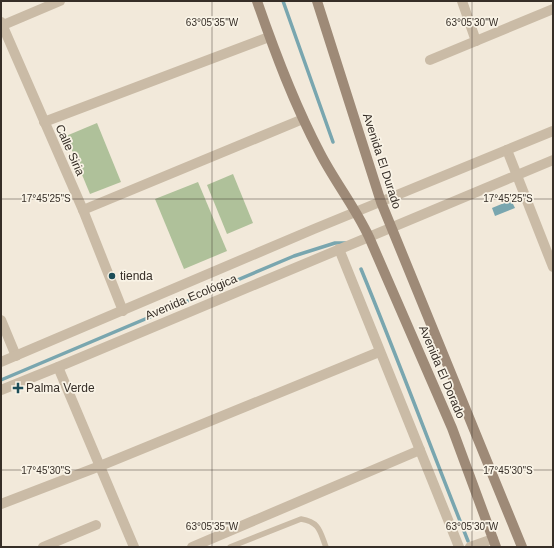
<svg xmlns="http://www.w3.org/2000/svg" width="554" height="548" font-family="Helvetica,sans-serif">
  <rect width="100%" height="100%" fill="#f2e9da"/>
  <g fill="#afc19a">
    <path d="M97 123 121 182 90 194 66 136Z"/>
    <path d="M233 174 253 223 227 234 207 185Z"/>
    <path d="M198 182 227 251 184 269 155 199Z"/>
  </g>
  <path fill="#79a6af" d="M511 200 515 208 495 216 492 208Z"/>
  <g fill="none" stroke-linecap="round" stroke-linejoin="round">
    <g stroke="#79a6af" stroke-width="3.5">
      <path d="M283 1 333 142"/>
      <path d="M361 269C398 359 432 451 468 541"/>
      <path d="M1 380 294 256 335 243H347"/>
    </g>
    <path stroke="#cabba6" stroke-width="5.5" d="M230 547 301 519C320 522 320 532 326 547"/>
    <g stroke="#cabba6" stroke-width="10">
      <path d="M462 1 476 41"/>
      <path d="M1 22 83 210 123 311"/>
      <path d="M1 26 60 1"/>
      <path d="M430 60 553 9"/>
      <path d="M44 122 269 37"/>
      <path d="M507 150 553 267"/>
      <path d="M83 210 303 119"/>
      <path d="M339 249 459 547"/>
      <path d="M1 320 16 356"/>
      <path d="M58 367 134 547"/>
      <path d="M1 504 100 466 379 352"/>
      <path d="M43 547 96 525"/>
      <path d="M192 547 420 450"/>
      <path d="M470 547 493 539"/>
    </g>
    <g stroke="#cabba6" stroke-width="10">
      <path d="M1 362 314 229 553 131"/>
      <path d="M1 390 58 367 553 160"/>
    </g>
    <g stroke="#9e8a77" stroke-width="10">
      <path d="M257 1C275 53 294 104 320 153 335 182 355 207 369 237L452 428 496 547"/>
      <path d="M317 1 381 202 522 547"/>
    </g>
  </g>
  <path fill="none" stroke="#362e27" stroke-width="1" stroke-opacity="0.45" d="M212 1V547M472 1V547M1 199H553M1 470H553"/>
  <g fill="#1c4d58" stroke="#f9f3e6" stroke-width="1.5">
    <circle cx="112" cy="276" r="4"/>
    <path d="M16 382h4v4h4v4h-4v4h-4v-4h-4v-4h4z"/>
  </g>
  <g text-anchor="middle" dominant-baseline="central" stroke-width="3.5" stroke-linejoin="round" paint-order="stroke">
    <g font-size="12" fill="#362e27" stroke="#f9f3e6">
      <text transform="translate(70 150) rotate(66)">Calle Siria</text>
      <text transform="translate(382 161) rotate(72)">Avenida El Durado</text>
      <text transform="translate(191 297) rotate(-23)">Avenida Ecológica</text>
      <text transform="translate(442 372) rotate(67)">Avenida El Dorado</text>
    </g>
    <g font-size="12" fill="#362e27" stroke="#f9f3e6" text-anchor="start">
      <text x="120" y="276">tienda</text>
      <text x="26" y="388">Palma Verde</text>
    </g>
  </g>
  <g font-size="10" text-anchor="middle" fill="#362e27" stroke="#f9f3e6" stroke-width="3.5" stroke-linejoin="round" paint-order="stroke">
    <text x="212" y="26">63°05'35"W</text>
    <text x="472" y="26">63°05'30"W</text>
    <text x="46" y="202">17°45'25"S</text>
    <text x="508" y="202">17°45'25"S</text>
    <text x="46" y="474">17°45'30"S</text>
    <text x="508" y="474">17°45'30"S</text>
    <text x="212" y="530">63°05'35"W</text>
    <text x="472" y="530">63°05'30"W</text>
  </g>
  <rect width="554" height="548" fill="none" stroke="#362e27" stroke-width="4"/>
</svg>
